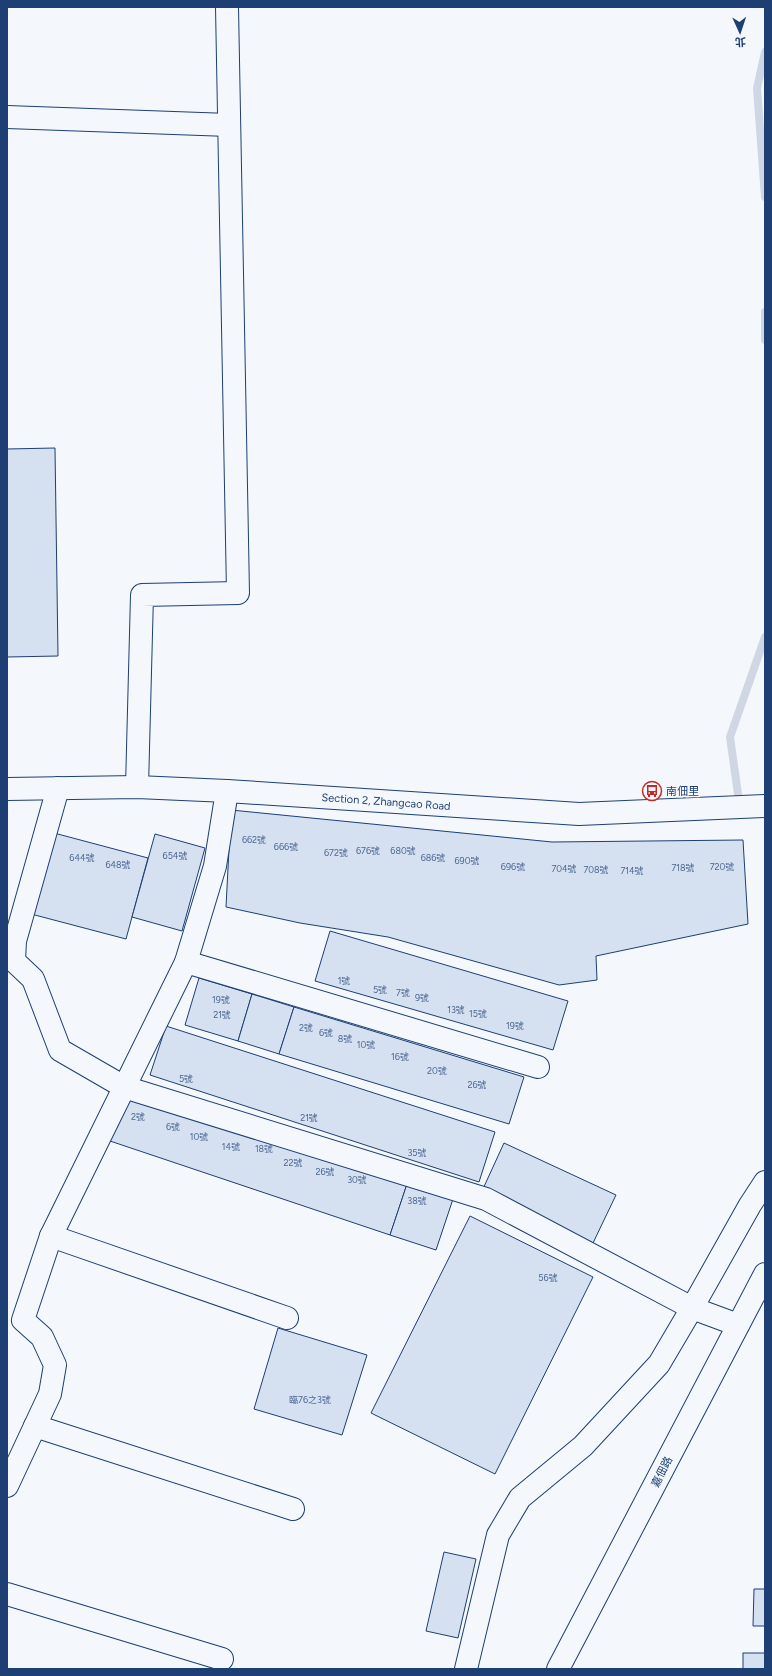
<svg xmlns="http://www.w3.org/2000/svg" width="772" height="1676" font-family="Figtree,'Noto Sans TC',sans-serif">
  <rect width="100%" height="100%" fill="#f4f7fb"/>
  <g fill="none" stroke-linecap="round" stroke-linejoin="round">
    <g stroke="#cfd7e4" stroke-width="8">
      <path d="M765 52 757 88 765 197"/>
      <path d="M765 312V340"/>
      <path d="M738 794 730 737 765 637"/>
    </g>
  </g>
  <g fill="#d5e0f0" stroke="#1d3f73">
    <path d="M55 448 58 656 7 657V449Z"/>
    <path d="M231 810 552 842 743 840 748 924 596 956 597 980 559 985 388 937 300 923 226 907Z"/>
    <path d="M54 833 148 858 126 939 31 914Z"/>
    <path d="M155 834 205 848 182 931 132 917Z"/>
    <path d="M330 931 568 1001 553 1050 315 981Z"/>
    <path d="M199 978 252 994 238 1041 185 1025Z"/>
    <path d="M252 994 294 1007 279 1054 238 1041Z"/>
    <path d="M294 1007 524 1077 509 1124 279 1054Z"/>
    <path d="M166 1026 495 1132 479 1182 150 1075Z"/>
    <path d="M127 1092 407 1184 390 1235 110 1141Z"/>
    <path d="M504 1143 616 1195 593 1243 482 1191Z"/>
    <path d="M407 1184 453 1199 436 1250 390 1235Z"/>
    <path d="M470 1216 593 1277 495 1474 371 1413Z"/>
    <path d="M278 1328 367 1355 342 1435 254 1409Z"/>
    <path d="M444 1552 476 1559 458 1638 426 1631Z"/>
    <path d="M754 1589H765V1626H753Z"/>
    <rect x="743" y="1653" width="22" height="16"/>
  </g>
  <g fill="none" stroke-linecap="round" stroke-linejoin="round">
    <defs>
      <g id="minor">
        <path d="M7 117 229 125"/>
        <path d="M137 787 142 595 238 593 227 7"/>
        <path d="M58 788 15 941 14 961 33 979 60 1050 124 1087 486 1199 692 1308 738 1325"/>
        <path d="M7 789 137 787 227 791 579 814 765 806"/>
        <path d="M186 962 538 1067"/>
        <path d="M51 1236 287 1318"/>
        <path d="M35 1426 293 1509"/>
        <path d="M7 1486 50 1394 55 1365 42 1337 23 1320 51 1236 186 962 215 866 227 791"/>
        <path d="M7 1594 222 1659"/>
        <path d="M466 1669 498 1535 520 1498 583 1446 659 1364 692 1308 750 1205 765 1182"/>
        <path d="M558 1669 765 1274"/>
      </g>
    </defs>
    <use href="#minor" stroke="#1d3f73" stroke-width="24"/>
    <use href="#minor" stroke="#f4f7fb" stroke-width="22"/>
  </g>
  <defs>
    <symbol id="bus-ring" viewBox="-11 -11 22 22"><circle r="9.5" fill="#f4f7fb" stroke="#c62828" stroke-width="1.5"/><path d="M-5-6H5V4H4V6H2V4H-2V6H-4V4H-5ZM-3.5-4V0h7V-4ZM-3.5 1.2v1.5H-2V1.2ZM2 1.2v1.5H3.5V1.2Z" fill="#c62828"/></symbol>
  </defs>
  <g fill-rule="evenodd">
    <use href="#bus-ring" x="641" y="780" width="22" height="22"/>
  </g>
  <g text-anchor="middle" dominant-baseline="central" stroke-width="3" stroke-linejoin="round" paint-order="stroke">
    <g font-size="9" fill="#4b6792">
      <text x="254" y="839">662號</text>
      <text x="286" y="846">666號</text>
      <text x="368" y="850">676號</text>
      <text x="403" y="850">680號</text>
      <text x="336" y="852">672號</text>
      <text x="175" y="855">654號</text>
      <text x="82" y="857">644號</text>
      <text x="433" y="857">686號</text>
      <text x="467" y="860">690號</text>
      <text x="118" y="864">648號</text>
      <text x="513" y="866">696號</text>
      <text x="722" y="866">720號</text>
      <text x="683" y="867">718號</text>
      <text x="564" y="868">704號</text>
      <text x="596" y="869">708號</text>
      <text x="632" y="870">714號</text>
      <text x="344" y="980">1號</text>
      <text x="380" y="989">5號</text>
      <text x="403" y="992">7號</text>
      <text x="422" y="997">9號</text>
      <text x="221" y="999">19號</text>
      <text x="456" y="1009">13號</text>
      <text x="478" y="1013">15號</text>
      <text x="222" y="1014">21號</text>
      <text x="515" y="1025">19號</text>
      <text x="306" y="1027">2號</text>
      <text x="326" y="1032">6號</text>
      <text x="345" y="1038">8號</text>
      <text x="366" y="1044">10號</text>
      <text x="400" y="1056">16號</text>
      <text x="437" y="1070">20號</text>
      <text x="186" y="1078">5號</text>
      <text x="477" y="1084">26號</text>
      <text x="138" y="1116">2號</text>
      <text x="309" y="1117">21號</text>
      <text x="173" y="1126">6號</text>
      <text x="199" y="1136">10號</text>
      <text x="231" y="1146">14號</text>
      <text x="264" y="1148">18號</text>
      <text x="417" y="1152">35號</text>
      <text x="293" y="1162">22號</text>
      <text x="325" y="1171">26號</text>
      <text x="357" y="1179">30號</text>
      <text x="417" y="1200">38號</text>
      <text x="548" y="1277">56號</text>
      <text x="310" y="1399">臨76之3號</text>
    </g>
    <g font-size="11" fill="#1d3f73" stroke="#f4f7fb" text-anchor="start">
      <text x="666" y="791">南佃里</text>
    </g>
    <g font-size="11" fill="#1d3f73" stroke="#f4f7fb">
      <text transform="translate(386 802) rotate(4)">Section 2, Zhangcao Road</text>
      <text transform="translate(662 1472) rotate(-63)">嘉佃路</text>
    </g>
  </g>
  <rect width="772" height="1676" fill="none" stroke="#1d3f73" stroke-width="16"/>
  <g transform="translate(740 32) rotate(177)" stroke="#f4f7fb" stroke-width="3" paint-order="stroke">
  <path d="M0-3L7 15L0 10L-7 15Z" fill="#1d3f73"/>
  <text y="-6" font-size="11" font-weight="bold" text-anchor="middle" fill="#1d3f73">北</text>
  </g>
</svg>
